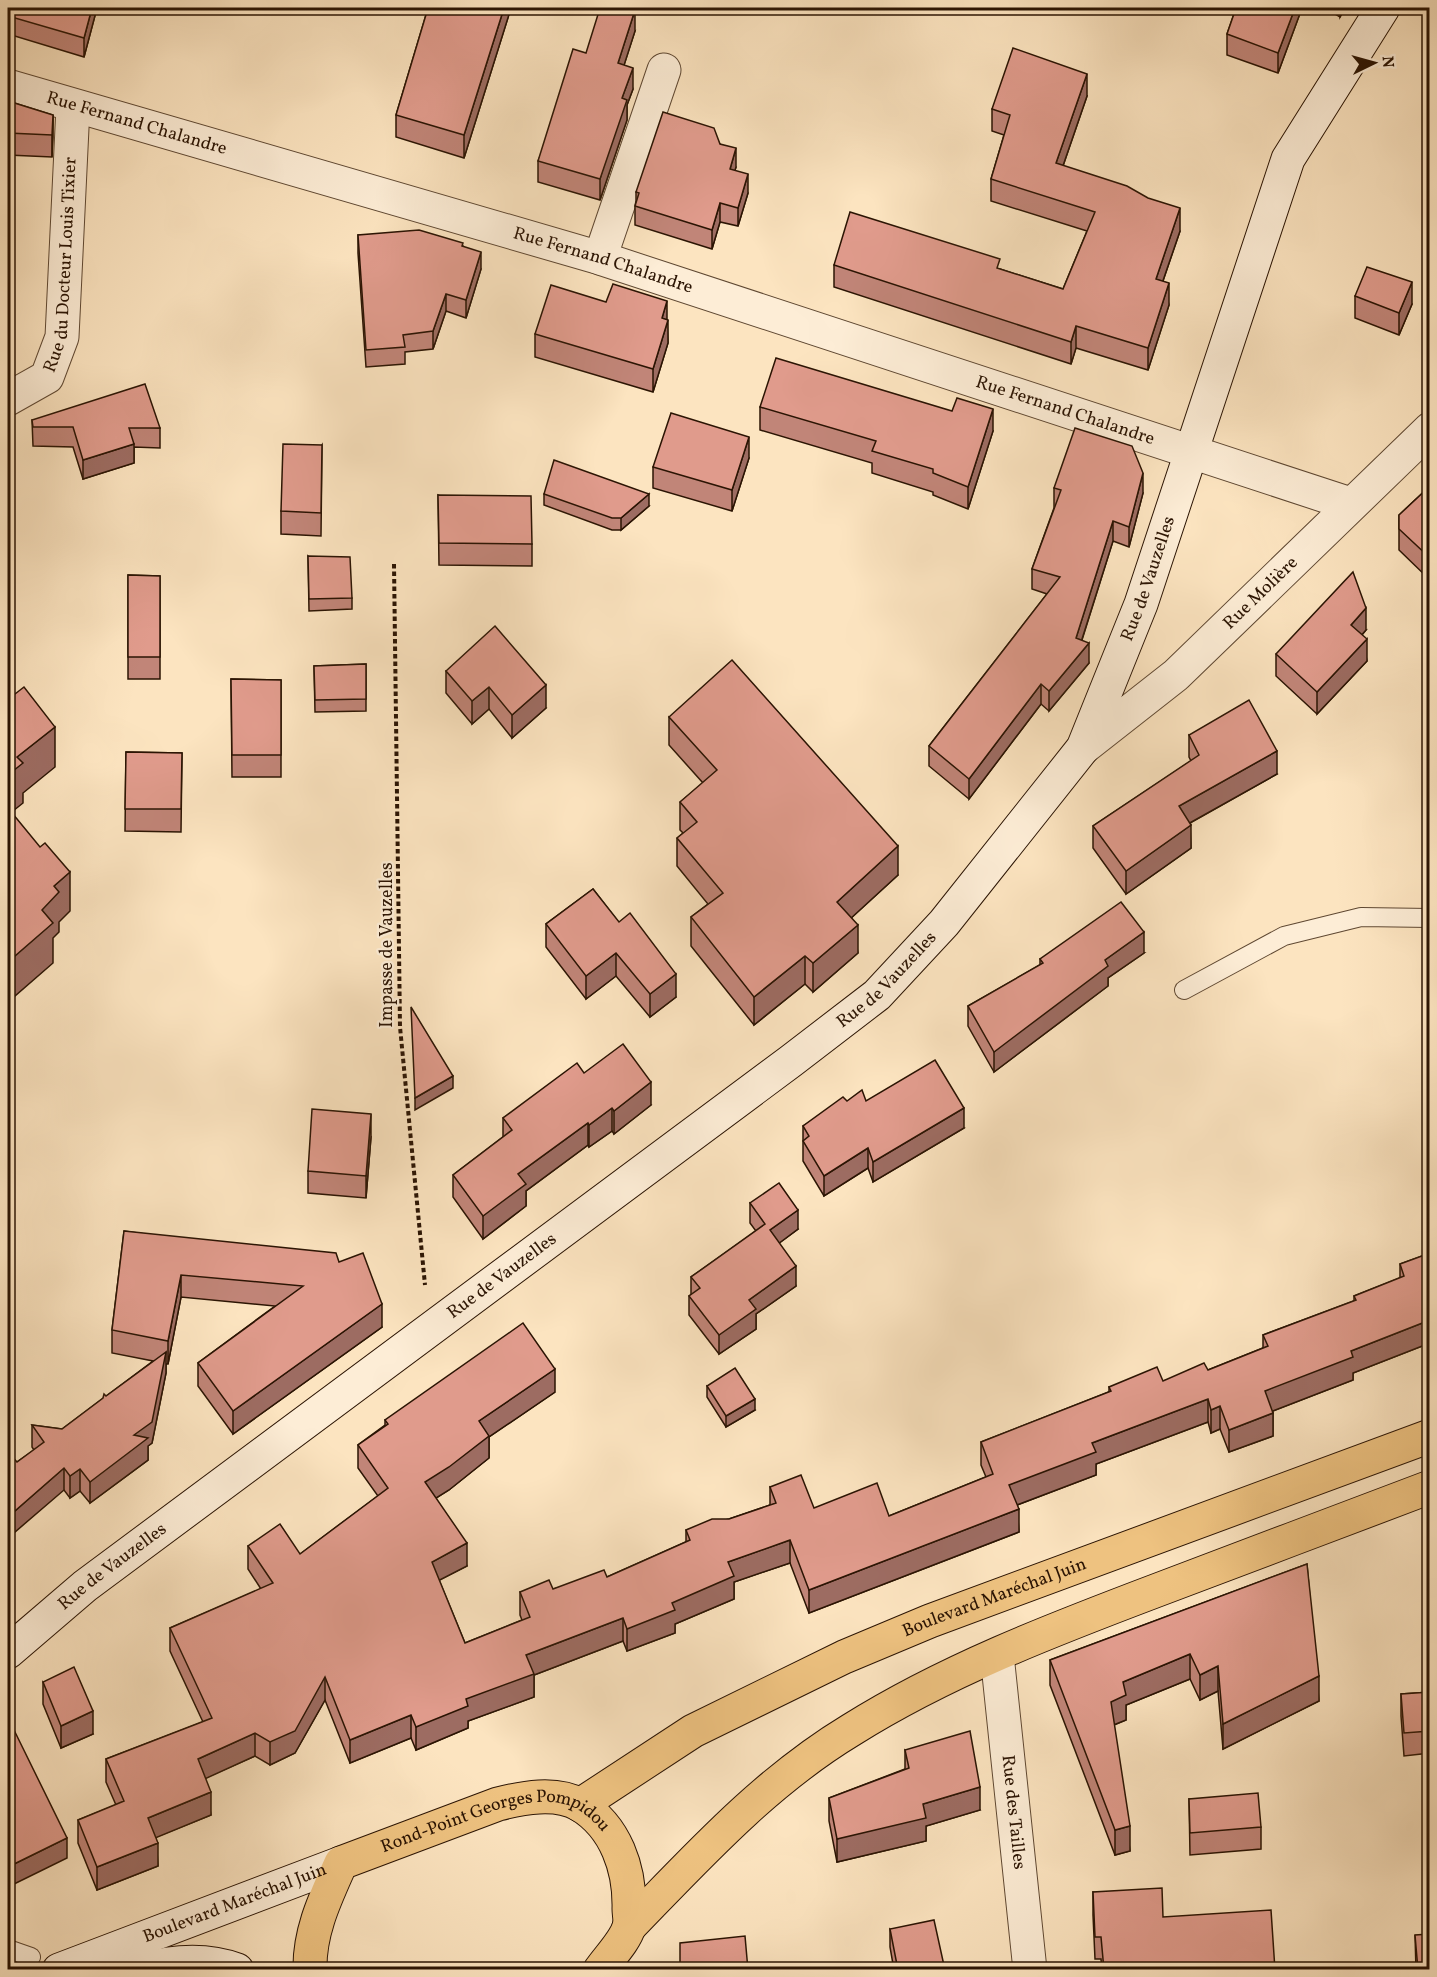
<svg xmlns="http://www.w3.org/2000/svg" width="1437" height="1977" font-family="Vollkorn,serif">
  <rect width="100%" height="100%" fill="#fce4c0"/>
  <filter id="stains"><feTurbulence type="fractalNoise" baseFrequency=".00333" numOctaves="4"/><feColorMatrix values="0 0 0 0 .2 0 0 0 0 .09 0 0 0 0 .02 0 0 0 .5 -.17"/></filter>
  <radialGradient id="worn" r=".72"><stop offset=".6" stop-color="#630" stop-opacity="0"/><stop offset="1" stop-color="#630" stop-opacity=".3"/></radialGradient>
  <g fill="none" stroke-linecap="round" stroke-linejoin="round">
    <defs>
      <g id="service">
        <path d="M1184 990 1284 936 1361 917 1430 918"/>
        <path d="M8 1949 31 1957"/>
      </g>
      <g id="minor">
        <path id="s1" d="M8 86 600 258 1350 504"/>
        <path d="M600 258 664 70"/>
        <path id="s2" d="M8 399 47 377 62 337 73 107"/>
        <path id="s3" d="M1083 748 1176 675 1430 429"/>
        <path id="s4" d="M997 1655 1030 1970"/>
      </g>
      <g id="secondary">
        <path id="s5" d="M8 1652 85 1586 791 1061 877 995 944 923 1083 748 1141 604 1288 159 1383 8"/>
        <path id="s6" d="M59 1970 341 1863"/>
        <path d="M141 1970C173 1961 205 1958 237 1970"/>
      </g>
      <g id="primary">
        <path id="s7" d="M580 1805 693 1731 844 1657 930 1621 1430 1436"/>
        <path d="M629 1927C698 1856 765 1782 851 1730 945 1671 1052 1630 1155 1591 1247 1556 1338 1522 1430 1487"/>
        <path id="s8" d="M310 1970C309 1931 326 1897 341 1863L498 1804C522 1798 556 1791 580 1805 616 1827 630 1869 629 1909 629 1914 631 1922 629 1927 625 1941 609 1957 600 1970"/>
      </g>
    </defs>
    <use href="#service" stroke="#5f4832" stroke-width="20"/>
    <use href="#minor" stroke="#5f4832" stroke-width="35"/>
    <use href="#secondary" stroke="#2b1403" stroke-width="35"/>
    <use href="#primary" stroke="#2b1403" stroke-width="35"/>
    <path stroke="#2b1403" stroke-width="4" stroke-dasharray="4.5 3" stroke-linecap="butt" d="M394 564 400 1027 425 1285"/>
    <use href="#service" stroke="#fdedd6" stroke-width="18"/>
    <use href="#minor" stroke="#fdedd6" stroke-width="33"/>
    <use href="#secondary" stroke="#fdedd6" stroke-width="33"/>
    <use href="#primary" stroke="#eec280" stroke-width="33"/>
  </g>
  <g fill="#c18578" stroke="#2b1403" stroke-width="1.5">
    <path d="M8 8H97L84 57 8 34Z"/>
    <path d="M135 8H152V11Z"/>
    <path d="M428 8H511L464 158 396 137V115Z"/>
    <path d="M1236 8H1302L1278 73 1227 55V34Z"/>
    <path d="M1325 8H1345L1340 17Z"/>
    <path d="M635 31 624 65 633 89 627 105V120L600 200 538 182V161L586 53Z"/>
    <path d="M1087 96 1063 166 1180 231 1163 281 1169 305 1148 370 1076 348 1071 364 834 287V265L1000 269 1063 289 1087 231 991 201V179L1004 135 992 131V109Z"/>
    <path d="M8 101 53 115 52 157 8 155Z"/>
    <path d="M720 144 736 167 735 170 748 193 738 226 720 222 712 249 635 225V206L636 201V192Z"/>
    <path d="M358 235 463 246 481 269 466 318 446 311 433 349 405 352V364L366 367 358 253Z"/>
    <path d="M1355 296 1412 304 1399 335 1355 318Z"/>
    <path d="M667 320 668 343 653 392 535 357V334Z"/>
    <path d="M760 407 993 431 968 509 933 495V492L872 473V463L760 430Z"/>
    <path d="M32 420 160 428V448L134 447V463L83 479 73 447 33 446Z"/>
    <path d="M322 445 321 536 281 534V511Z"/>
    <path d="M749 458 732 511 653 488V467Z"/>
    <path d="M1430 486V580L1399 550V515Z"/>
    <path d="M1054 488 1143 493 1129 547 1113 541 1082 640 1089 663 1049 711 1041 704 969 799 929 766V746L1047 594 1032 589V569L1054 508Z"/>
    <path d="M544 494 649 506 621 530H612L544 505Z"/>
    <path d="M438 495 532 544V566L439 565Z"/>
    <path d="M308 556 352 598V609L309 611Z"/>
    <path d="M128 575 160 576V679H128Z"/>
    <path d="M1366 630 1362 635 1367 661 1317 714 1276 676V654Z"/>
    <path d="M366 664V711L315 712 314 666Z"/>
    <path d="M446 671 546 708 512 738 489 709 472 724 446 693Z"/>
    <path d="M231 679 281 680V777H232Z"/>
    <path d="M669 717 898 875 851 918 858 953 813 992 805 984 754 1025 691 946V917L708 904 677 866V838L683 833 680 830V802L703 783 669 745Z"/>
    <path d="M1189 735 1277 774 1190 823 1191 848 1126 894 1093 848V826L1191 761 1189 757Z"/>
    <path d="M126 752 182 753 181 832 125 831Z"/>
    <path d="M1430 802V835L1425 824V804Z"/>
    <path d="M593 889 676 997 650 1017 616 976 586 999 546 947V924Z"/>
    <path d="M1144 953 1108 978V986L994 1072 968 1026V1006L1040 965V959Z"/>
    <path d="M584 1073 651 1105 614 1134 612 1131 589 1147 588 1145 526 1191V1206L483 1239 453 1197V1175L503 1137V1118Z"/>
    <path d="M847 1101H866L964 1128 873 1182 868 1168 824 1196 803 1161V1126Z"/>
    <path d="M371 1137 366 1198 308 1193V1171Z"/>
    <path d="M750 1203 798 1229 779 1243 796 1286 756 1314V1329L719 1354 689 1315V1296L691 1295V1277L756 1231 750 1223Z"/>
    <path d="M124 1231 339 1262 382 1327 233 1434 198 1386V1363L275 1306 181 1297 168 1364H166V1373L152 1443 148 1446V1460L90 1503 80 1491 70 1498 64 1490 17 1462 34 1450 32 1447V1425L62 1429 153 1361 112 1353V1330Z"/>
    <path d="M1430 1253V1343L1353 1373V1380L1273 1411V1436L1229 1452 1220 1429 1211 1433 1208 1422 1096 1464V1475L1017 1505 1019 1532 809 1613 790 1563 734 1582V1599L675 1624V1633L627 1651 623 1641 534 1675V1697L468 1721V1728L416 1750 411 1738 350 1763 325 1700 295 1753 270 1765 255 1756 205 1778 211 1815 156 1837 158 1866 97 1890 78 1843V1820L116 1805 106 1782V1759L203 1722 170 1651V1628L261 1589 248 1569V1546L300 1554 378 1496 358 1468V1445L385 1425V1420L555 1392 489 1437V1458L449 1490 436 1498 467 1566 439 1580 465 1643 522 1620 520 1615V1592L553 1589 607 1577 686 1542V1530L729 1519 770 1505V1487L814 1508 889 1516 986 1477 981 1465V1442L1109 1392V1387L1163 1381 1208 1370 1263 1348V1335L1354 1301V1296L1400 1278V1264Z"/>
    <path d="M707 1386 755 1410 726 1427 707 1397Z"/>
    <path d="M1307 1564 1319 1701 1223 1749 1218 1691 1200 1700 1190 1679 1126 1705V1720L1114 1725 1130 1851 1115 1855 1050 1685V1660Z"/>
    <path d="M43 1682 93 1734 61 1748 43 1704Z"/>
    <path d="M1430 1692V1753L1404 1756 1401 1716V1694Z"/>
    <path d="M905 1750 980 1810 926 1826V1841L837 1862 829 1821V1798L905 1769Z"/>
    <path d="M1189 1799 1261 1827V1849L1190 1855Z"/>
    <path d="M1093 1892 1163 1917 1275 1970H1102L1101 1959H1095L1093 1915Z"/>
    <path d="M890 1929 945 1970H894L890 1947Z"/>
    <path d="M1415 1935 1430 1970H1416Z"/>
  </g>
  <g fill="#9d6c62" stroke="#2b1403" stroke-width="1.5">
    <path d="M92 8H97L84 57V38Z"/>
    <path d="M504 8H511L464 158V135Z"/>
    <path d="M1295 8H1302L1278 73V53Z"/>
    <path d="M1340 8H1345L1340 17Z"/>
    <path d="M635 10V31L618 84V63Z"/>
    <path d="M633 68V89L627 105V120L600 200V179L622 98Z"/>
    <path d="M1087 74V96L1056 186V163Z"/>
    <path d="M53 115V137L52 157V135Z"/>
    <path d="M736 148V167L730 188V169Z"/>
    <path d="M748 174V193L738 226V208Z"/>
    <path d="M720 203V222L712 249V230Z"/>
    <path d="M1180 208V231L1156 301V279Z"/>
    <path d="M481 252V269L466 318V300Z"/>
    <path d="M1412 282V304L1399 335V313Z"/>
    <path d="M1169 283V305L1148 370V348Z"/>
    <path d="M446 294V311L433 349V331Z"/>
    <path d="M667 301V323L662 318Z"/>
    <path d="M668 320V343L653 392V369Z"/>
    <path d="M1076 326V348L1071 364V342Z"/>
    <path d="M993 409V431L968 509V487Z"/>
    <path d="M749 437V458L732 511V490Z"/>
    <path d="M134 444V463L83 479V460Z"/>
    <path d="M1143 473V493L1129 547V527Z"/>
    <path d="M8 477H10V499L8 500Z"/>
    <path d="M649 494V506L621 530V518Z"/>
    <path d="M1113 521V541L1076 658V638Z"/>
    <path d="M1366 608V630L1351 647V625Z"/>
    <path d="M1367 639V661L1317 714V692Z"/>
    <path d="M1089 643V663L1049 711V691Z"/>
    <path d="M1041 684V704L969 799V779Z"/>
    <path d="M546 685V708L512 738V715Z"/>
    <path d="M489 687V709L472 724V701Z"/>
    <path d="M55 727V767L23 793V803L8 815V775L17 757Z"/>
    <path d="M1277 751V774L1179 829V806Z"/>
    <path d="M1191 825V848L1126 894V871Z"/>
    <path d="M898 846V875L837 931V902Z"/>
    <path d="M70 872V911L59 922V932L53 938V963L8 1002V962L42 910 54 886Z"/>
    <path d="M858 925V953L813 992V963Z"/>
    <path d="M1144 932V953L1108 978V986L994 1072V1052L1105 960Z"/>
    <path d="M616 953V976L586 999V976Z"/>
    <path d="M805 956V984L754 1025V997Z"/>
    <path d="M676 974V997L650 1017V994Z"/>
    <path d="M453 1076V1088L415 1110V1098Z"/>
    <path d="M651 1082V1105L614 1134V1111Z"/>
    <path d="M612 1108V1131L589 1147V1125Z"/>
    <path d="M964 1108V1128L873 1182V1162Z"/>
    <path d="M371 1114V1137L366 1198V1176Z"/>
    <path d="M588 1123V1145L526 1191V1206L483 1239V1216L518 1174Z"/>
    <path d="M868 1148V1168L824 1196V1176Z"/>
    <path d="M798 1210V1229L770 1250V1230Z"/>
    <path d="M796 1266V1286L756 1314V1329L719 1354V1335L749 1300Z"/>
    <path d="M181 1275V1297L168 1364V1341Z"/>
    <path d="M382 1304V1327L233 1434V1411Z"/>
    <path d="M1430 1320V1343L1353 1373V1380L1265 1414V1391L1351 1351Z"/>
    <path d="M166 1352V1373L152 1443 148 1446V1460L90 1503V1482L134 1435Z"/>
    <path d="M555 1369V1392L489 1437V1458L449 1490 425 1505V1482L479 1421Z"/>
    <path d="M755 1399V1410L726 1427V1416Z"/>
    <path d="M1208 1399V1422L1096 1464V1475L1009 1508V1485L1092 1443Z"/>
    <path d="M1220 1406V1429L1211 1433V1410Z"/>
    <path d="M1273 1413V1436L1229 1452V1430Z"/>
    <path d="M64 1468V1490L8 1538V1517Z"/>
    <path d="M80 1469V1491L70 1498V1476Z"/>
    <path d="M1019 1509V1532L809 1613V1590Z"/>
    <path d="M790 1540V1563L734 1582V1599L675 1624V1633L627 1651V1629L672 1603 728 1562Z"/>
    <path d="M467 1543V1566L432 1584V1562Z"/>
    <path d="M623 1618V1641L534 1675V1697L468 1721V1728L416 1750V1727L466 1699 526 1655Z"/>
    <path d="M1190 1654V1679L1126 1705V1720L1111 1726V1702L1123 1682Z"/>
    <path d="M1218 1666V1691L1200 1700V1675Z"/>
    <path d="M1319 1676V1701L1223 1749V1724Z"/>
    <path d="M325 1677V1700L295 1753 270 1765V1742Z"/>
    <path d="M93 1711V1734L61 1748V1726Z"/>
    <path d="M411 1715V1738L350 1763V1740Z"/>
    <path d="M255 1733V1756L198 1782V1759Z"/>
    <path d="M980 1787V1810L926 1826V1841L837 1862V1839L923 1804Z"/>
    <path d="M211 1792V1815L148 1841V1818Z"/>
    <path d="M1130 1826V1851L1115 1855V1830Z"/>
    <path d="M67 1838V1858L8 1887V1867Z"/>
    <path d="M158 1843V1866L97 1890V1867Z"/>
  </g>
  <g fill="#e09b8c" stroke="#2b1403" stroke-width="1.5">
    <path d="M8 8H92L84 38 8 16Z"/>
    <path d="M428 8H504L464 135 396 115Z"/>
    <path d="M600 8H625L635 10 618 63 633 68 622 98 627 100 600 179 538 161 573 49 586 53Z"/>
    <path d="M1236 8H1295L1278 53 1227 34Z"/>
    <path d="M1013 48 1087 74 1056 163 1127 186 1148 198 1180 208 1156 279 1169 283 1148 348 1076 326 1071 342 834 265 850 212 1000 259 997 268 1063 289 1095 212 991 179 1010 115 992 109Z"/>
    <path d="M8 101 53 115 52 135 8 133Z"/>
    <path d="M663 112 714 128 720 144 736 148 730 169 748 174 738 208 720 203 712 230 635 206 639 193 636 192Z"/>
    <path d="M419 230 463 243 462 246 481 252 466 300 446 294 433 331 403 335 405 347 366 350 358 235Z"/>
    <path d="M1367 267 1412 282 1399 313 1355 296Z"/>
    <path d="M613 284 667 301 662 318 668 320 653 369 535 334 551 285 606 302Z"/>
    <path d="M776 358 952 411 957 398 993 409 968 487 933 473V469L872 451 876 441 760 407Z"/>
    <path d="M145 384 160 428H129L134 444 83 460 73 427H33L32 420Z"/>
    <path d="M671 413 749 437 732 490 653 467Z"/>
    <path d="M1075 428 1132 446 1143 473 1129 527 1113 521 1076 638 1089 643 1049 691 1041 684 969 779 929 746 1060 577 1032 569 1061 490 1054 488Z"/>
    <path d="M283 444 322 445 321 513 281 511Z"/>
    <path d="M554 460 649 494 621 518H612L544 494Z"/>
    <path d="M1430 486V558L1399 529V515Z"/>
    <path d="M438 495 531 496 532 544 439 543Z"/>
    <path d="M308 556 350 557 352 598 309 599Z"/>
    <path d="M1353 572 1366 608 1351 625 1367 639 1317 692 1276 654Z"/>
    <path d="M128 575 160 576V657H128Z"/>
    <path d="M495 626 546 685 512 715 489 687 472 701 446 671Z"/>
    <path d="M732 660 898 846 837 902 858 925 813 963 805 956 754 997 691 917 723 893 677 838 697 822 680 802 717 770 669 717Z"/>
    <path d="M366 664V699L315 700 314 666Z"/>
    <path d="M231 679 281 680V755H232Z"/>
    <path d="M8 684 15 694 24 687 55 727 17 757 23 763 8 775Z"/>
    <path d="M1249 700 1277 751 1179 806 1191 825 1126 871 1093 826 1199 755 1189 735Z"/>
    <path d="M126 752 182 753 181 809H125Z"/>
    <path d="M1430 802V815L1425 804Z"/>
    <path d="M8 808 40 847 45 843 70 872 54 886 59 892 42 910 53 923 8 962Z"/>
    <path d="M593 889 619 922 630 913 676 974 650 994 616 953 586 976 546 924Z"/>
    <path d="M1121 902 1144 932 1105 960 1108 966 994 1052 968 1006 1043 963 1040 959Z"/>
    <path d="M411 1007 453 1076 415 1098Z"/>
    <path d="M623 1044 651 1082 614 1111 612 1108 589 1125 588 1123 518 1174 526 1184 483 1216 453 1175 512 1130 503 1118 577 1063 584 1073Z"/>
    <path d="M935 1060 964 1108 873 1162 868 1148 824 1176 803 1141 809 1136 803 1126 843 1097 847 1101 862 1090 866 1101Z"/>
    <path d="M312 1109 371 1114 366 1176 308 1171Z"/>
    <path d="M779 1183 798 1210 770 1230 796 1266 749 1300 756 1309 719 1335 689 1296 700 1288 691 1277 765 1224 750 1203Z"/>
    <path d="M124 1231 336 1253 339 1262 363 1253 382 1304 233 1411 198 1363 303 1286 181 1275 168 1341 112 1330Z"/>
    <path d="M1430 1253V1320L1351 1351 1353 1357 1265 1391 1273 1413 1229 1430 1220 1406 1211 1410 1208 1399 1092 1443 1096 1452 1009 1485 1019 1509 809 1590 790 1540 728 1562 734 1576 672 1603 675 1610 627 1629 623 1618 526 1655 534 1674 466 1699 468 1706 416 1727 411 1715 350 1740 325 1677 295 1731 270 1742 255 1733 198 1759 211 1792 148 1818 158 1843 97 1867 78 1820 124 1801 106 1759 212 1718 170 1628 273 1583 248 1546 280 1524 300 1554 388 1488 358 1445 388 1424 385 1420 523 1323 555 1369 479 1421 489 1436 449 1467 425 1482 467 1543 432 1562 465 1643 530 1617 520 1592 549 1580 553 1589 604 1570 607 1577 690 1540 686 1530 712 1519H729L776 1503 770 1487 801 1475 814 1508 877 1483 889 1516 993 1474 981 1442 1111 1391 1109 1387 1157 1367 1163 1381 1204 1363 1208 1370 1268 1346 1263 1335 1356 1300 1354 1296 1404 1276 1400 1264Z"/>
    <path d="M166 1352 152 1422 134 1435 148 1438 90 1482 80 1469 70 1476 64 1468 8 1517V1452L17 1462 44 1442 32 1425 62 1429 103 1398 104 1394 106 1396Z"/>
    <path d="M735 1368 755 1399 726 1416 707 1386Z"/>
    <path d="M1307 1564 1319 1676 1223 1724 1218 1666 1200 1675 1190 1654 1123 1682 1126 1695 1111 1702 1130 1826 1115 1830 1050 1660Z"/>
    <path d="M74 1667 93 1711 61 1726 43 1682Z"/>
    <path d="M1430 1692V1731L1404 1733 1401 1694Z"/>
    <path d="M14 1730 67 1838 8 1867V1733Z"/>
    <path d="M970 1731 980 1787 923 1804 926 1818 837 1839 829 1798 909 1768 905 1750Z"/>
    <path d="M1258 1793 1261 1827 1190 1833 1189 1799Z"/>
    <path d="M1162 1888 1163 1917 1271 1910 1275 1970H1104L1101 1937H1095L1093 1892Z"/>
    <path d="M934 1920 945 1970H898L890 1929Z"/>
    <path d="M1430 1934V1970H1418L1415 1935Z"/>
    <path d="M745 1936 748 1970H680V1943Z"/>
  </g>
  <g text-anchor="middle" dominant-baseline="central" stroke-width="4.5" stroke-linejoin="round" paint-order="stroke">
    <g font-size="18" fill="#2b1403" stroke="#fdedd6">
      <text stroke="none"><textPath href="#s1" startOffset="134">Rue Fernand Chalandre</textPath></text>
      <text stroke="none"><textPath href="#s1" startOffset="620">Rue Fernand Chalandre</textPath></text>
      <text stroke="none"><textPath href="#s2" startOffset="159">Rue du Docteur Louis Tixier</textPath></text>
      <text stroke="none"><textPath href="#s1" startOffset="1106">Rue Fernand Chalandre</textPath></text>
      <text stroke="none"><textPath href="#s5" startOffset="1593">Rue de Vauzelles</textPath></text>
      <text stroke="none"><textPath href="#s3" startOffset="236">Rue Molière</textPath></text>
      <text transform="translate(387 945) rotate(-90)">Impasse de Vauzelles</text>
      <text stroke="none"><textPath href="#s5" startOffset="1107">Rue de Vauzelles</textPath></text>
      <text stroke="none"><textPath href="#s5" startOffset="621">Rue de Vauzelles</textPath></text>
      <text stroke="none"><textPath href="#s5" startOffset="135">Rue de Vauzelles</textPath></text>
      <text stroke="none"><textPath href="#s7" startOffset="465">Boulevard Maréchal Juin</textPath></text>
      <text stroke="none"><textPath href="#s4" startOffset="158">Rue des Tailles</textPath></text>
      <text stroke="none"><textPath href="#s8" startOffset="278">Rond-Point Georges Pompidou</textPath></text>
      <text stroke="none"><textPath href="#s6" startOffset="188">Boulevard Maréchal Juin</textPath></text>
    </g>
  </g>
  <rect width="1437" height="1977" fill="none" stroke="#fce4c0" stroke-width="30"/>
  <rect x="9" y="9" width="1419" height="1959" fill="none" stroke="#2b1403" stroke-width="3"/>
  <rect x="15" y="15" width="1407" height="1947" fill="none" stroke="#2b1403" stroke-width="1.5"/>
  <g transform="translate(1374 63) rotate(85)" stroke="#fdedd6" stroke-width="4.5" paint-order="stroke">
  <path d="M0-4.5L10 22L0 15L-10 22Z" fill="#2b1403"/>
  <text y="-9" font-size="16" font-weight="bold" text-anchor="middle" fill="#2b1403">N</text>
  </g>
  <rect width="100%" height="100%" filter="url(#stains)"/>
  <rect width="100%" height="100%" fill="url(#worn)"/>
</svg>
